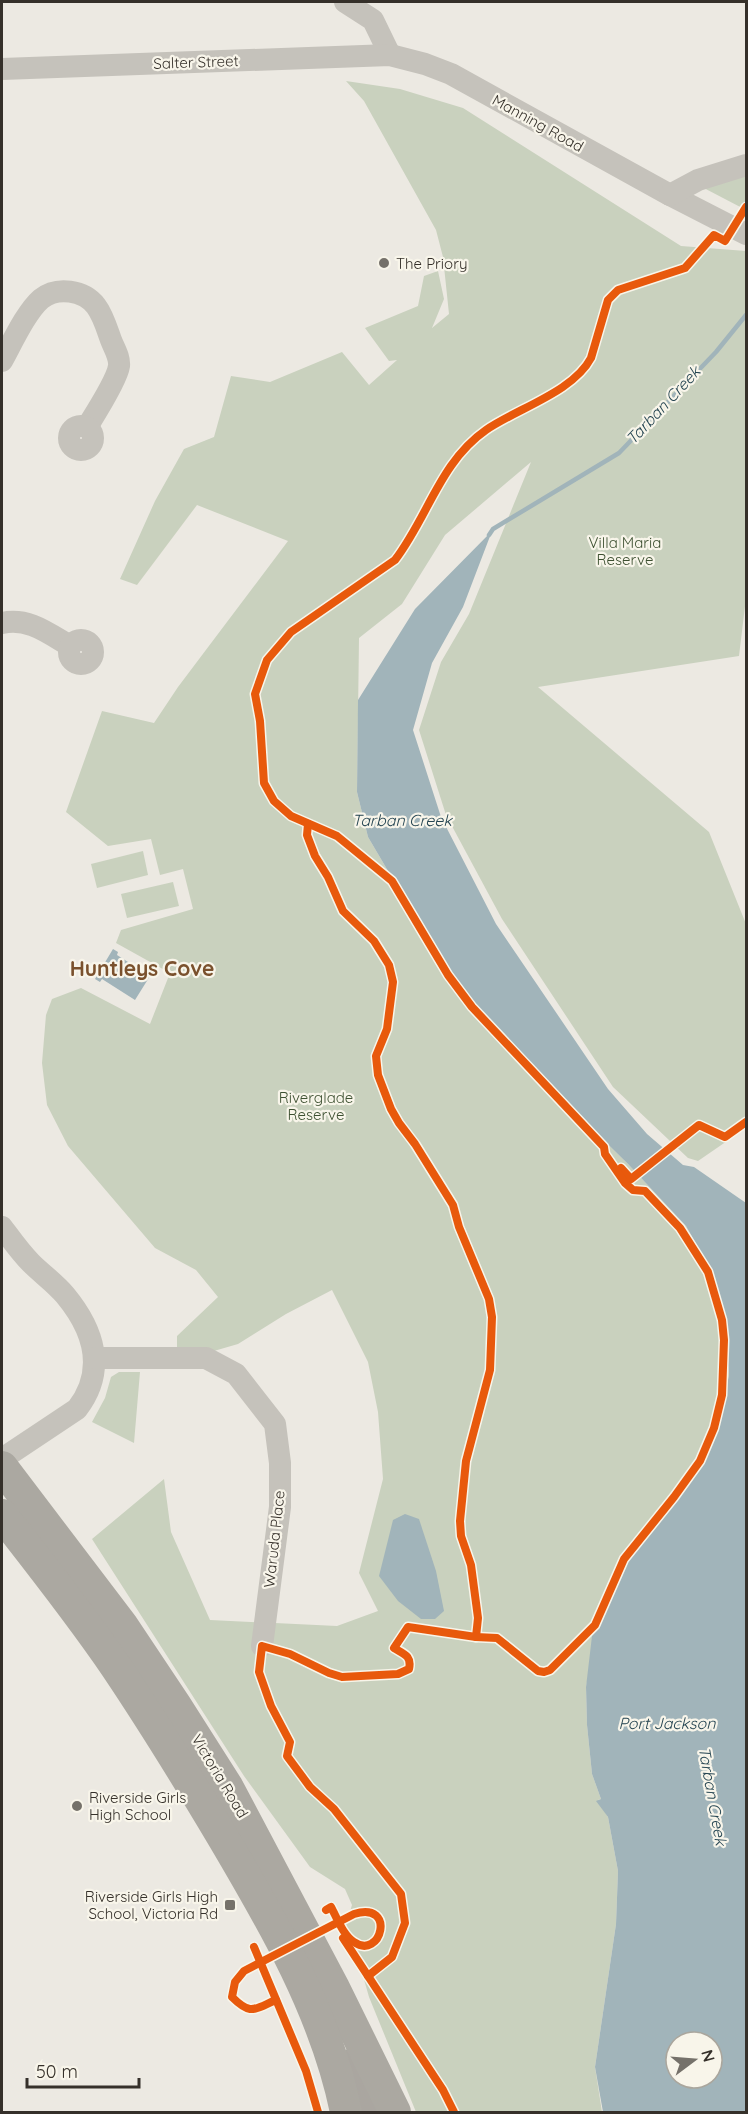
<svg xmlns="http://www.w3.org/2000/svg" width="748" height="2114" font-family="Quicksand,sans-serif">
  <rect width="100%" height="100%" fill="#ece9e2"/>
  <g fill="#c9d1be">
    <path d="M346 81 400 89 463 108 681 246 746 251V598L739 656 538 687 709 832 746 924V1128L698 1161 688 1158 613 1087 502 919 446 815 419 730 441 662 469 614 531 462 445 535 402 604 359 638 357 792 368 837 451 978 475 1009 522 1060 628 1164 686 1226 712 1272 723 1315 729 1375 719 1420 701 1462 622 1567 600 1612 586 1687 587 1725 592 1774 601 1799 598 1800 608 1817 618 1871 616 1924 595 2067 602 2112H416L369 1997 359 1962 345 1927 352 1905 345 1889 310 1867 244 1776 92 1539 164 1479 171 1532 210 1620 337 1626 378 1611 359 1573 383 1479 378 1412 368 1362 332 1290 286 1314 238 1344 207 1353 177 1352V1336L218 1297 196 1270 155 1248 68 1146 47 1105 42 1063 46 1015 52 999 81 988 150 1024 170 973 116 943 121 930 193 909 183 869 160 875 151 839 108 846 66 812 102 711 154 723 178 687 288 541 197 505 137 585 120 579 155 501 184 449 214 437 231 376 270 382 342 352 369 385 397 360 389 361 365 328 418 306 424 276 438 271 444 299 432 328 449 314 443 257 436 230 364 101Z"/>
    <path d="M746 172V210L700 186Z"/>
    <path d="M143 851 148 875 97 888 91 864Z"/>
    <path d="M173 882 179 906 127 918 121 894Z"/>
    <path d="M119 1372H140L134 1443 92 1422 105 1398 111 1377Z"/>
  </g>
  <g fill="#a1b4ba" fill-rule="evenodd">
    <path d="M492 531 463 607 432 663 413 730 441 817 496 924 608 1089 647 1134 683 1165 694 1167 746 1203V2112H603L595 2067 616 1924 618 1871 608 1817 596 1801 601 1799 592 1774 587 1725 586 1687 592 1636 600 1612 622 1567 701 1462 719 1420 729 1375 723 1315 712 1272 686 1226 628 1164 522 1060 475 1009 451 978 368 837 357 792 358 700 415 609ZM676 2042H712V2078H676Z"/>
    <path d="M113 949 118 952 117 955 150 976 135 1000 102 979 100 982 95 979Z"/>
    <path d="M405 1514 419 1519 436 1571 444 1611 435 1619H421L398 1601 379 1576 393 1520Z"/>
  </g>
  <g fill="none" stroke-linecap="round" stroke-linejoin="round">
    <path stroke="#a1b4ba" stroke-width="4.5" d="M489 535 493 529 619 453 716 352 746 315"/>
    <g stroke="#c5c2bb" stroke-width="22">
      <path d="M345 2 373 20 390 55"/>
      <path d="M2 69 390 55 425 64 451 74 670 195 746 234"/>
      <path d="M670 195 698 180 746 165"/>
      <path d="M2 361C12 343 26 312 41 299 57 286 84 290 96 306 103 315 107 329 111 340 114 348 120 357 119 366 117 380 95 414 87 427"/>
      <circle cx="81" cy="438" r="12"/>
      <path d="M2 623C28 617 48 633 70 646"/>
      <circle cx="81" cy="652" r="12"/>
      <path d="M2 1227C11 1239 20 1252 31 1263 42 1274 55 1283 65 1295 94 1330 107 1370 77 1409L2 1459"/>
      <path d="M96 1358H206L236 1374 275 1424 280 1463V1507L262 1646"/>
    </g>
    <path stroke="#aaa6a0" stroke-width="27" d="M357 2058 373 2112"/>
    <g stroke="#aba8a1" stroke-width="32">
      <path d="M2 1467 122 1625 176 1706 227 1786 334 1988 395 2112"/>
      <path d="M2 1515C41 1565 80 1614 116 1667 153 1722 188 1779 222 1836 273 1922 326 2013 346 2112"/>
    </g>
    <defs>
      <g id="cycleway">
        <path d="M308 824 307 835 315 856 328 877 343 911 374 941 389 965 393 982 387 1029 376 1056 378 1075 391 1109 399 1123 415 1144 453 1205 459 1227 489 1299 492 1317 490 1370 466 1461 460 1521 461 1536 471 1565 478 1618 476 1637"/>
        <path d="M621 1168 631 1179 699 1125 725 1137 746 1122"/>
        <path d="M343 1938 443 2090 454 2112"/>
        <path d="M254 1947 306 2071 318 2112"/>
        <path d="M368 1976 392 1957 405 1923 401 1894 334 1809 310 1787 287 1756 290 1742 271 1706 259 1672 262 1646 290 1654 329 1673 342 1677 398 1674 409 1669C412 1656 404 1654 394 1648L408 1627 476 1637 497 1638 538 1671 544 1672 550 1670 595 1625 624 1559 674 1497 700 1461 714 1428 722 1395 724 1340 722 1320 708 1272 680 1228 645 1191 633 1190 625 1183 605 1154 604 1147 472 1007 448 975 392 881 337 836 291 816 274 801 264 783 260 721 255 694 267 660 291 632 395 560C428 517 440 462 486 430 518 408 573 392 591 358L608 300 618 290 685 268 714 235 725 241 746 207"/>
        <path d="M276 2000C254 2009 251 2016 232 1997L235 1982 244 1971 354 1914C397 1901 381 1961 354 1942 343 1935 337 1918 331 1907L326 1910"/>
      </g>
    </defs>
    <use href="#cycleway" stroke="#f8f5ea" stroke-width="11"/>
    <use href="#cycleway" stroke="#e8590c" stroke-width="8"/>
  </g>
  <g fill="#75716a" stroke="#f8f5ea" stroke-width="2">
    <circle cx="384" cy="263" r="6"/>
    <circle cx="77" cy="1806" r="6"/>
    <rect x="224" y="1899" width="12" height="12" rx="3"/>
  </g>
  <g text-anchor="middle" dominant-baseline="central" stroke-width="4.5" stroke-linejoin="round" paint-order="stroke">
    <g font-size="15" fill="#35302a" stroke="#f8f5ea">
      <text transform="translate(196 62) rotate(-2)">Salter Street</text>
      <text transform="translate(538 123) rotate(29)">Manning Road</text>
      <text transform="translate(274 1539) rotate(-84)">Waruda Place</text>
      <text transform="translate(220 1776) rotate(59)">Victoria Road</text>
    </g>
    <g font-size="15" fill="#35302a" stroke="#f8f5ea" text-anchor="start">
      <text x="396" y="263">The Priory</text>
      <text x="89" y="1797">Riverside Girls<tspan x="89" dy="17">High School</tspan></text>
      <text x="218" y="1896" text-anchor="end">Riverside Girls High<tspan x="218" dy="17">School, Victoria Rd</tspan></text>
    </g>
    <g font-size="15" fill="#3d5031" stroke="#f8f5ea">
      <text x="625" y="542">Villa Maria<tspan x="625" dy="17">Reserve</tspan></text>
      <text x="316" y="1097">Riverglade<tspan x="316" dy="17">Reserve</tspan></text>
    </g>
    <g font-size="16" font-style="italic" fill="#244451" stroke="#f8f5ea">
      <text transform="translate(663 405) rotate(-47)">Tarban Creek</text>
      <text x="402" y="820">Tarban Creek</text>
      <text x="667" y="1723">Port Jackson</text>
      <text transform="translate(713 1796) rotate(80)">Tarban Creek</text>
    </g>
    <g font-size="21" font-weight="bold" fill="#7a512d" stroke="#f8f5ea">
      <text x="142" y="968">Huntleys Cove</text>
    </g>
  </g>
  <rect width="748" height="2114" fill="none" stroke="#35302a" stroke-width="6"/>
  <g transform="translate(694 2060) rotate(74)"><circle r="28" fill="#f8f5ea" stroke="#aaa69d" stroke-width="1.5"/>
  <path d="M0-4.5L10 22L0 15L-10 22Z" fill="#75716a"/>
  <text y="-9" font-size="16" font-weight="bold" text-anchor="middle" fill="#35302a">N</text>
  </g>
  <path d="M27 2078v9h112v-9" fill="none" stroke="#35302a" stroke-width="3"/>
  <text x="36" y="2078" font-size="18" fill="#35302a" stroke="#f8f5ea" stroke-width="4.5" paint-order="stroke">50 m</text>
</svg>
